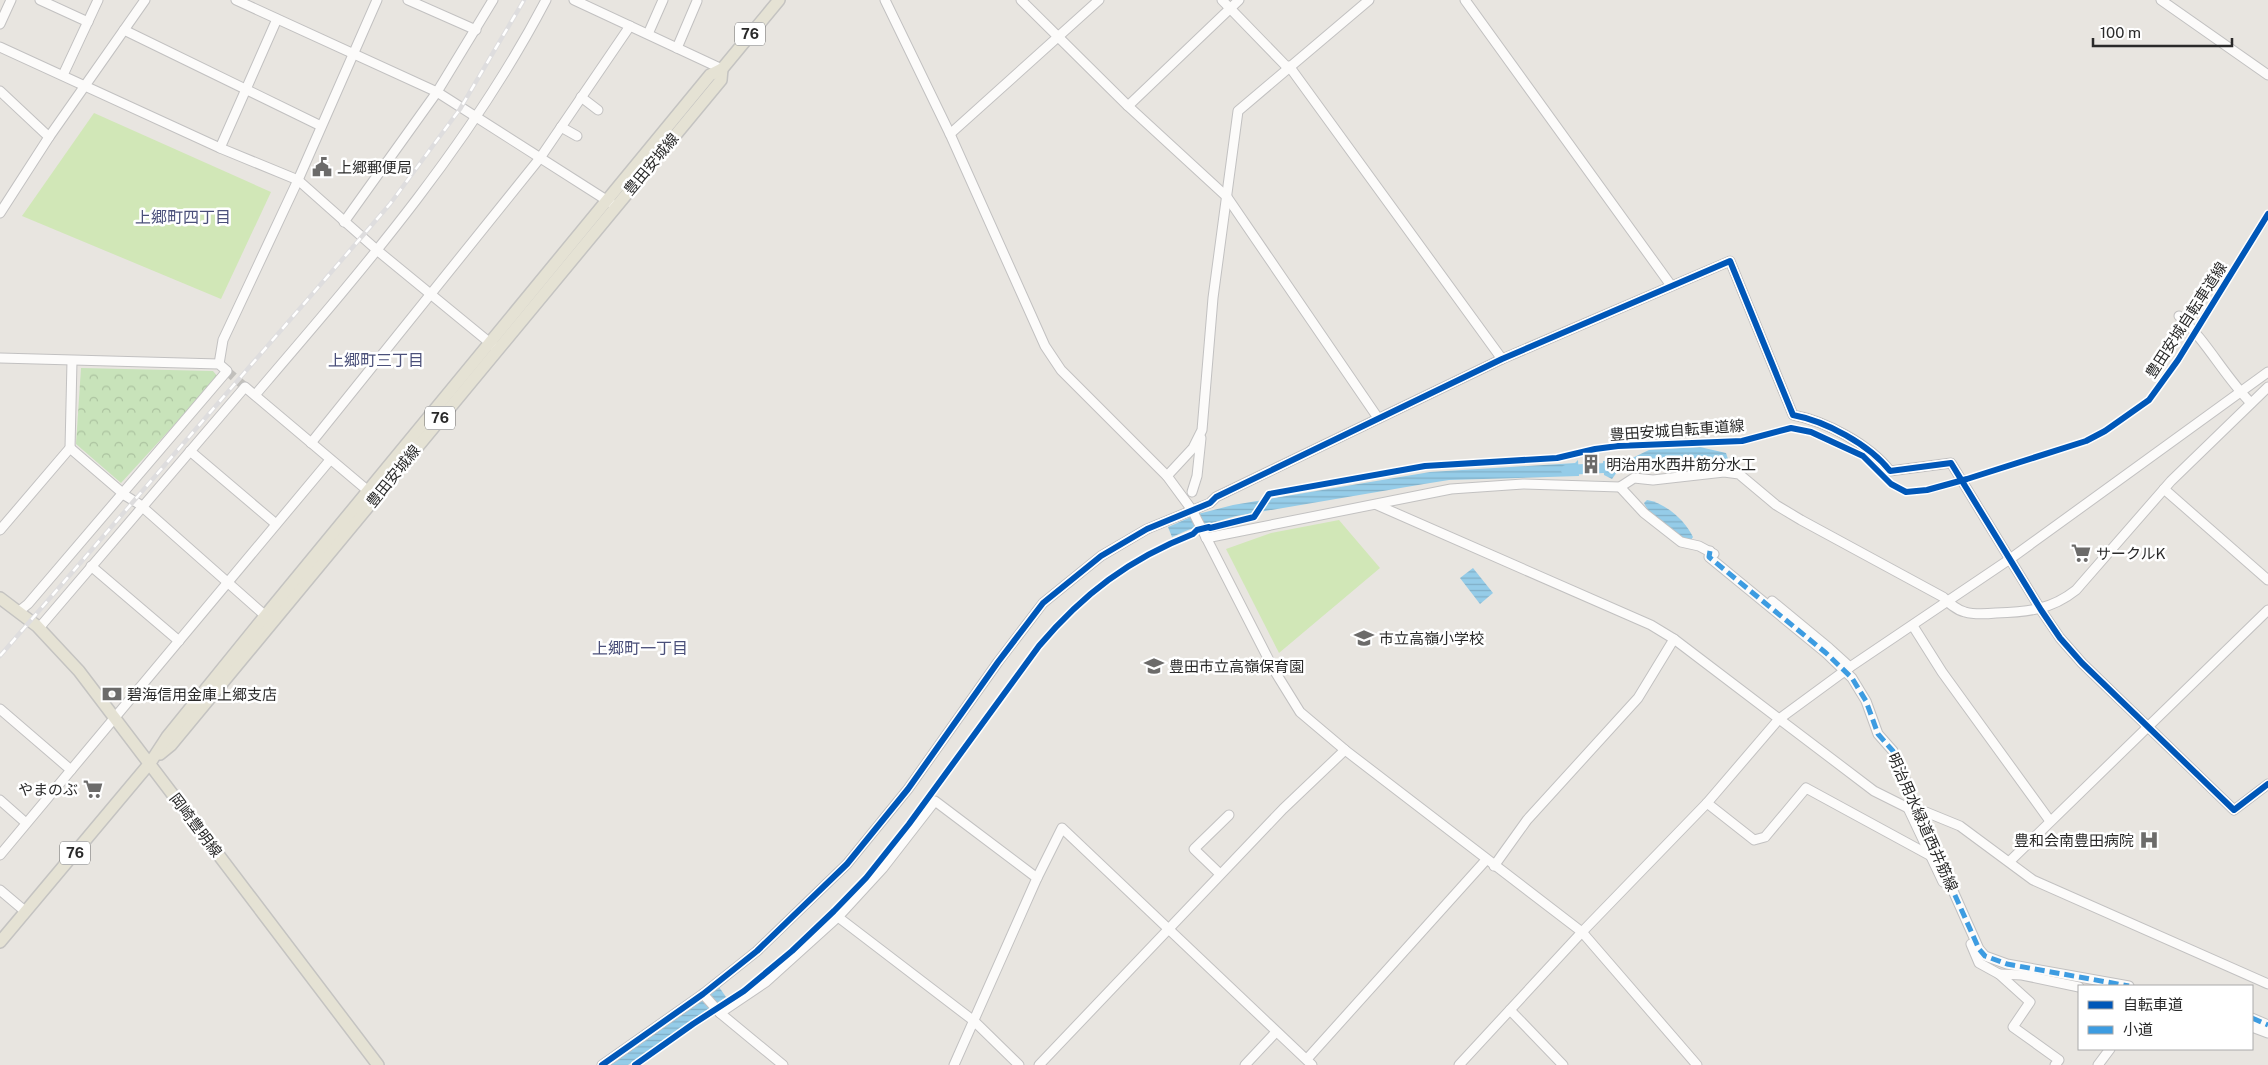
<svg xmlns="http://www.w3.org/2000/svg" width="2268" height="1065" font-family="'Public Sans','Noto Sans JP',sans-serif">
  <defs>
    <pattern id="forest-crowns" width="20" height="18" patternUnits="userSpaceOnUse" patternTransform="scale(1.25)"><rect width="20" height="18" fill="#c8e3ba"/><path d="M2 6a3 3 0 1 1 6 0M12 15a3 3 0 1 1 6 0" fill="none" stroke="#acc3a0"/></pattern>
    <pattern id="water-rules" width="6" height="5" patternUnits="userSpaceOnUse" patternTransform="scale(1.25)"><rect width="6" height="5" fill="#95cce8"/><path d="M0 2.5h6" fill="none" stroke="#81afc7"/></pattern>
  </defs>
  <rect width="100%" height="100%" fill="#e8e5e0"/>
  <path fill="url(#forest-crowns)" d="M81 368 213 371 218 377 121 483 76 444Z"/>
  <g fill="#d1e7b7">
    <path d="M94 113 271 192 221 299 22 216Z"/>
    <path d="M1339 520 1380 568 1279 653 1226 549 1271 533Z"/>
  </g>
  <g fill="url(#water-rules)">
    <path d="M1700 447 1726 453 1729 462C1695 470 1663 473 1628 469V460L1649 450Z"/>
    <path d="M1578 460 1579 476 1449 480 1424 484 1236 516 1188 530 1172 537 1168 527 1198 514 1233 505 1430 472 1575 463Z"/>
    <path d="M1623 460 1624 472H1617L1612 479 1604 475 1603 461Z"/>
    <path d="M1647 500C1665 503 1685 520 1693 537L1691 540C1674 536 1651 519 1644 503Z"/>
    <path d="M1473 568 1493 593 1480 604 1460 578Z"/>
    <path d="M719 987 726 997 628 1065H609Z"/>
  </g>
  <g fill="none" stroke-linecap="round" stroke-linejoin="round">
    <path stroke="#95cce8" stroke-width="10" d="M1566 470 1603 468 1641 462"/>
    <path stroke="#c2c0bc" stroke-width="9" stroke-dasharray="9 4.5" stroke-linecap="butt" d="M227 371 245 387"/>
    <defs>
      <g id="minor">
        <path d="M40 0 88 22"/>
        <path d="M236 0 437 92 611 203"/>
        <path d="M408 0 476 30"/>
        <path d="M574 0 722 69"/>
        <path d="M885 0 950 134 1045 346 1061 370 1167 476 1192 510 1274 670 1300 712 1345 750 1582 932 1697 1065"/>
        <path d="M1021 0 1128 106 1227 197 1378 418"/>
        <path d="M1222 0 1287 67"/>
        <path d="M1465 0 1670 284"/>
        <path d="M2161 0 2268 75"/>
        <path d="M0 24 11 0"/>
        <path d="M124 30 321 126"/>
        <path d="M648 34 663 0"/>
        <path d="M0 47 220 148 298 180 378 251 495 347"/>
        <path d="M677 48 697 1"/>
        <path d="M1289 66 1502 359"/>
        <path d="M63 75 98 0"/>
        <path d="M0 91 49 137"/>
        <path d="M581 97 598 110"/>
        <path d="M1128 106 1239 0"/>
        <path d="M561 127 577 136"/>
        <path d="M950 134 1099 0"/>
        <path d="M220 148 277 19"/>
        <path d="M0 213 49 137 145 0"/>
        <path d="M344 222 437 92 493 0"/>
        <path d="M2179 316C2207 341 2224 376 2251 403"/>
        <path d="M0 358 219 364 227 371 28 604 18 612"/>
        <path d="M219 364 223 340 298 180 377 0"/>
        <path d="M255 395C362 270 469 147 546 0"/>
        <path d="M311 443 540 158 630 26"/>
        <path d="M70 448 126 496 139 504 269 619"/>
        <path d="M190 451 276 524"/>
        <path d="M1167 476 1193 448 1202 430 1213 298 1238 111 1369 0"/>
        <path d="M1620 487 1644 513 1681 542 1699 546 1714 554"/>
        <path d="M2164 489 2268 580"/>
        <path d="M1192 492 1197 476 1201 438"/>
        <path d="M1377 505 1651 625 1674 639 1874 791 1908 808H1916L1960 826 2033 880 2268 984"/>
        <path d="M0 530 70 448 72 361"/>
        <path d="M1206 538 1451 489 1523 484 1620 487 1634 478 1653 480 1724 472 1739 474 1776 505 1801 520 1943 597C1949 603 1956 610 1965 612 1975 615 1986 614 1996 613 2027 612 2051 610 2076 590L2171 481 2268 387"/>
        <path d="M1710 551 1709 557 1826 653 1852 678 1866 701 1878 734 1893 751 1900 765 1916 808 1979 949 1985 956 2007 964 2129 986"/>
        <path d="M91 566 179 641"/>
        <path d="M1772 601 1829 648 1850 667"/>
        <path d="M1913 626 1942 672 2050 821"/>
        <path d="M39 628 245 387 373 495"/>
        <path d="M0 709 71 770"/>
        <path d="M0 800 26 823"/>
        <path d="M1707 803 1754 840 1765 837 1806 788 1931 856"/>
        <path d="M1908 808 1943 882"/>
        <path d="M0 855 330 460"/>
        <path d="M2010 861 2268 610"/>
        <path d="M1494 866 1527 820 1638 698 1674 639"/>
        <path d="M1220 874 1194 849 1229 815"/>
        <path d="M0 890 26 912"/>
        <path d="M838 917 974 1021 1019 1065"/>
        <path d="M1971 944 1979 963 1999 974 2030 1002 2013 1027 2059 1060 2055 1065"/>
        <path d="M1999 974 2022 975 2079 987"/>
        <path d="M703 994 720 1013 783 1065"/>
        <path d="M1510 1010 1563 1065"/>
        <path d="M720 1013 766 982 838 917 883 868 935 801 1037 878"/>
        <path d="M2252 1018 2268 1025"/>
        <path d="M2252 1027 2268 1033"/>
        <path d="M1307 1059 1486 860"/>
        <path d="M602 1065 703 994 757 951 847 864 908 789 998 662 1043 603 1101 556 1147 529 1210 503 1216 497 1502 359 1730 261 1793 415C1825 421 1869 444 1890 471L1951 463 2041 610 2060 638 2082 663 2234 810 2268 784"/>
        <path d="M954 1065 1037 878 1062 828 1312 1065"/>
        <path d="M1039 1065 1283 809 1345 750"/>
        <path d="M1245 1065 1276 1032"/>
        <path d="M1459 1065 1582 932 1707 803 1779 719 1850 667 2010 559 2268 372"/>
        <path d="M2098 1065 2110 1049"/>
      </g>
      <g id="major">
        <path d="M0 598 37 626 79 671 378 1065"/>
        <path d="M160 754 171 745 721 80 722 69"/>
        <path d="M0 942 150 763 167 737 265 616 710 75 722 69 779 0"/>
      </g>
    </defs>
    <use href="#minor" stroke="#c2c1c1" stroke-width="11"/>
    <use href="#major" stroke="#c4c3c1" stroke-width="14"/>
    <use href="#minor" stroke="#fcfbfa" stroke-width="9"/>
    <use href="#major" stroke="#e5e2d4" stroke-width="11"/>
    <defs>
      <path id="rail" d="M0 656 390 204 460 109 524 0"/>
    </defs>
    <use href="#rail" stroke="#deddde" stroke-width="4.5"/>
    <use href="#rail" stroke="#fff" stroke-width="2.5" stroke-dasharray="8" stroke-linecap="butt"/>
    <g stroke="#3d9ce1" stroke-width="5" stroke-dasharray="10 5" stroke-linecap="butt">
      <path d="M1710 551 1709 557 1826 653 1852 678 1866 701 1878 734 1893 751 1900 765 1916 808 1979 949 1985 956 2007 964 2129 986"/>
      <path d="M2252 1018 2268 1025"/>
    </g>
    <defs>
      <g id="cycleway">
        <path d="M602 1065 703 994 757 951 847 864 908 789 998 662 1043 603 1101 556 1147 529 1210 503 1216 497 1502 359 1730 261 1793 415C1825 421 1869 444 1890 471L1951 463 2041 610 2060 638 2082 663 2234 810 2268 784"/>
        <path d="M635 1065 693 1024 744 991 792 951 834 911 866 878 909 824 1039 646C1083 594 1129 559 1193 534L1197 530 1209 527 1210 528 1254 517 1269 494 1425 466 1557 458 1595 449 1618 446 1742 441 1791 428 1811 432 1863 456 1891 484 1906 492 1927 490 1967 479 2086 441 2105 431 2149 400 2178 360 2268 214"/>
      </g>
    </defs>
    <use href="#cycleway" stroke="#fff" stroke-width="9"/>
    <use href="#cycleway" stroke="#0057b8" stroke-width="6"/>
  </g>
  <defs>
    <symbol id="civic-bare" viewBox="-9 -9 18 18"><path d="M-.6-6.5H3V-4.5H.6V-3L4-1V1h2V6H-6V1h2V-1L-.6-3ZM-1.2 2.5V6h2.4V2.5Z" fill="#6c6b6a" stroke="#fff" stroke-width="2.5" paint-order="stroke"/></symbol>
    <symbol id="building-bare" viewBox="-9 -9 18 18"><path d="M-4-6H4V6H1V3H-1V6H-4ZM-2.5-4.3h1.7v1.8h-1.7ZM.8-4.3h1.7v1.8H.8ZM-2.5-1h1.7V.8h-1.7ZM.8-1h1.7V.8H.8Z" fill="#6c6b6a" stroke="#fff" stroke-width="2.5" paint-order="stroke"/></symbol>
    <symbol id="supermarket-bare" viewBox="-9 -9 18 18"><path d="M-6-5.5h2.5l.6 2H6L4.5 2H-2.5L-4.4-4H-6ZM-1.5 3.2a1.3 1.3 0 1 0 .1 0ZM3 3.2a1.3 1.3 0 1 0 .1 0Z" fill="#6c6b6a" stroke="#fff" stroke-width="2.5" paint-order="stroke"/></symbol>
    <symbol id="school-bare" viewBox="-9 -9 18 18"><path d="M0-5L7-2L0 1L-7-2ZM-4 1L0 2.5L4 1V4Q0 6-4 4Z" fill="#6c6b6a" stroke="#fff" stroke-width="2.5" paint-order="stroke"/></symbol>
    <symbol id="bank-bare" viewBox="-9 -9 18 18"><path d="M-6-4H6V4H-6ZM0-2.3a2.3 2.3 0 1 0 0 4.6a2.3 2.3 0 1 0 0-4.6Z" fill="#6c6b6a" stroke="#fff" stroke-width="2.5" paint-order="stroke"/></symbol>
    <symbol id="hospital-bare" viewBox="-9 -9 18 18"><path d="M-5-5h3v3.5h4V-5h3V5h-3V1.5h-4V5h-3Z" fill="#6c6b6a" stroke="#fff" stroke-width="2.5" paint-order="stroke"/></symbol>
  </defs>
  <g fill-rule="evenodd">
    <use href="#civic-bare" x="308" y="153" width="28" height="28"/>
    <use href="#building-bare" x="1577" y="450" width="28" height="28"/>
    <use href="#supermarket-bare" x="2067" y="539" width="28" height="28"/>
    <use href="#school-bare" x="1350" y="624" width="28" height="28"/>
    <use href="#school-bare" x="1140" y="652" width="28" height="28"/>
    <use href="#bank-bare" x="98" y="680" width="28" height="28"/>
    <use href="#supermarket-bare" x="79" y="775" width="28" height="28"/>
    <use href="#hospital-bare" x="2135" y="826" width="28" height="28"/>
  </g>
  <g text-anchor="middle" dominant-baseline="central" stroke-width="5" stroke-linejoin="round" paint-order="stroke">
    <g fill="#fff" stroke="#6a6a6a" stroke-width="1">
      <rect x="735" y="22.5" width="30" height="23" rx="4"/>
      <rect x="425" y="406.5" width="30" height="23" rx="4"/>
      <rect x="60" y="841.5" width="30" height="23" rx="4"/>
    </g>
    <g font-size="14" font-weight="bold" fill="#2a2a2a">
      <text x="750" y="34">76</text>
      <text x="440" y="418">76</text>
      <text x="75" y="853">76</text>
    </g>
    <g font-size="15" fill="#2a2a2a" stroke="#fff">
      <text transform="translate(651 164) rotate(-50)">豊田安城線</text>
      <text transform="translate(2186 320) rotate(-57)">豊田安城自転車道線</text>
      <text transform="translate(1677 430) rotate(-4)">豊田安城自転車道線</text>
      <text transform="translate(393 476) rotate(-51)">豊田安城線</text>
      <text transform="translate(1923 822) rotate(66)">明治用水緑道西井筋線</text>
      <text transform="translate(196 825) rotate(53)">岡崎豊明線</text>
    </g>
    <g font-size="15" fill="#2a2a2a" stroke="#fff" text-anchor="start">
      <text x="337" y="167">上郷郵便局</text>
      <text x="1606" y="464">明治用水西井筋分水工</text>
      <text x="2096" y="553">サークルK</text>
      <text x="1379" y="638">市立高嶺小学校</text>
      <text x="1169" y="666">豊田市立高嶺保育園</text>
      <text x="127" y="694">碧海信用金庫上郷支店</text>
      <text x="78" y="789" text-anchor="end">やまのぶ</text>
      <text x="2134" y="840" text-anchor="end">豊和会南豊田病院</text>
    </g>
    <g font-size="16" fill="#4b507a" stroke="#fff">
      <text x="183" y="217">上郷町四丁目</text>
      <text x="376" y="360">上郷町三丁目</text>
      <text x="640" y="648">上郷町一丁目</text>
    </g>
  </g>
  <rect x="2078" y="985" width="175" height="65" fill="#ffffff" stroke="#aaaaaa"/>
  <rect x="2088" y="1001" width="25" height="8" fill="#0057b8" stroke="#aaaaaa"/>
  <text x="2123" y="1010" font-size="15" fill="#2a2a2a">自転車道</text>
  <rect x="2088" y="1026" width="25" height="8" fill="#3d9ce1" stroke="#aaaaaa"/>
  <text x="2123" y="1035" font-size="15" fill="#2a2a2a">小道</text>
  <path d="M2093 38v8h139v-8" fill="none" stroke="#2a2a2a" stroke-width="2.5"/>
  <text x="2100" y="38" font-size="15" fill="#2a2a2a" stroke="#ffffff" stroke-width="4" paint-order="stroke">100 m</text>
</svg>
